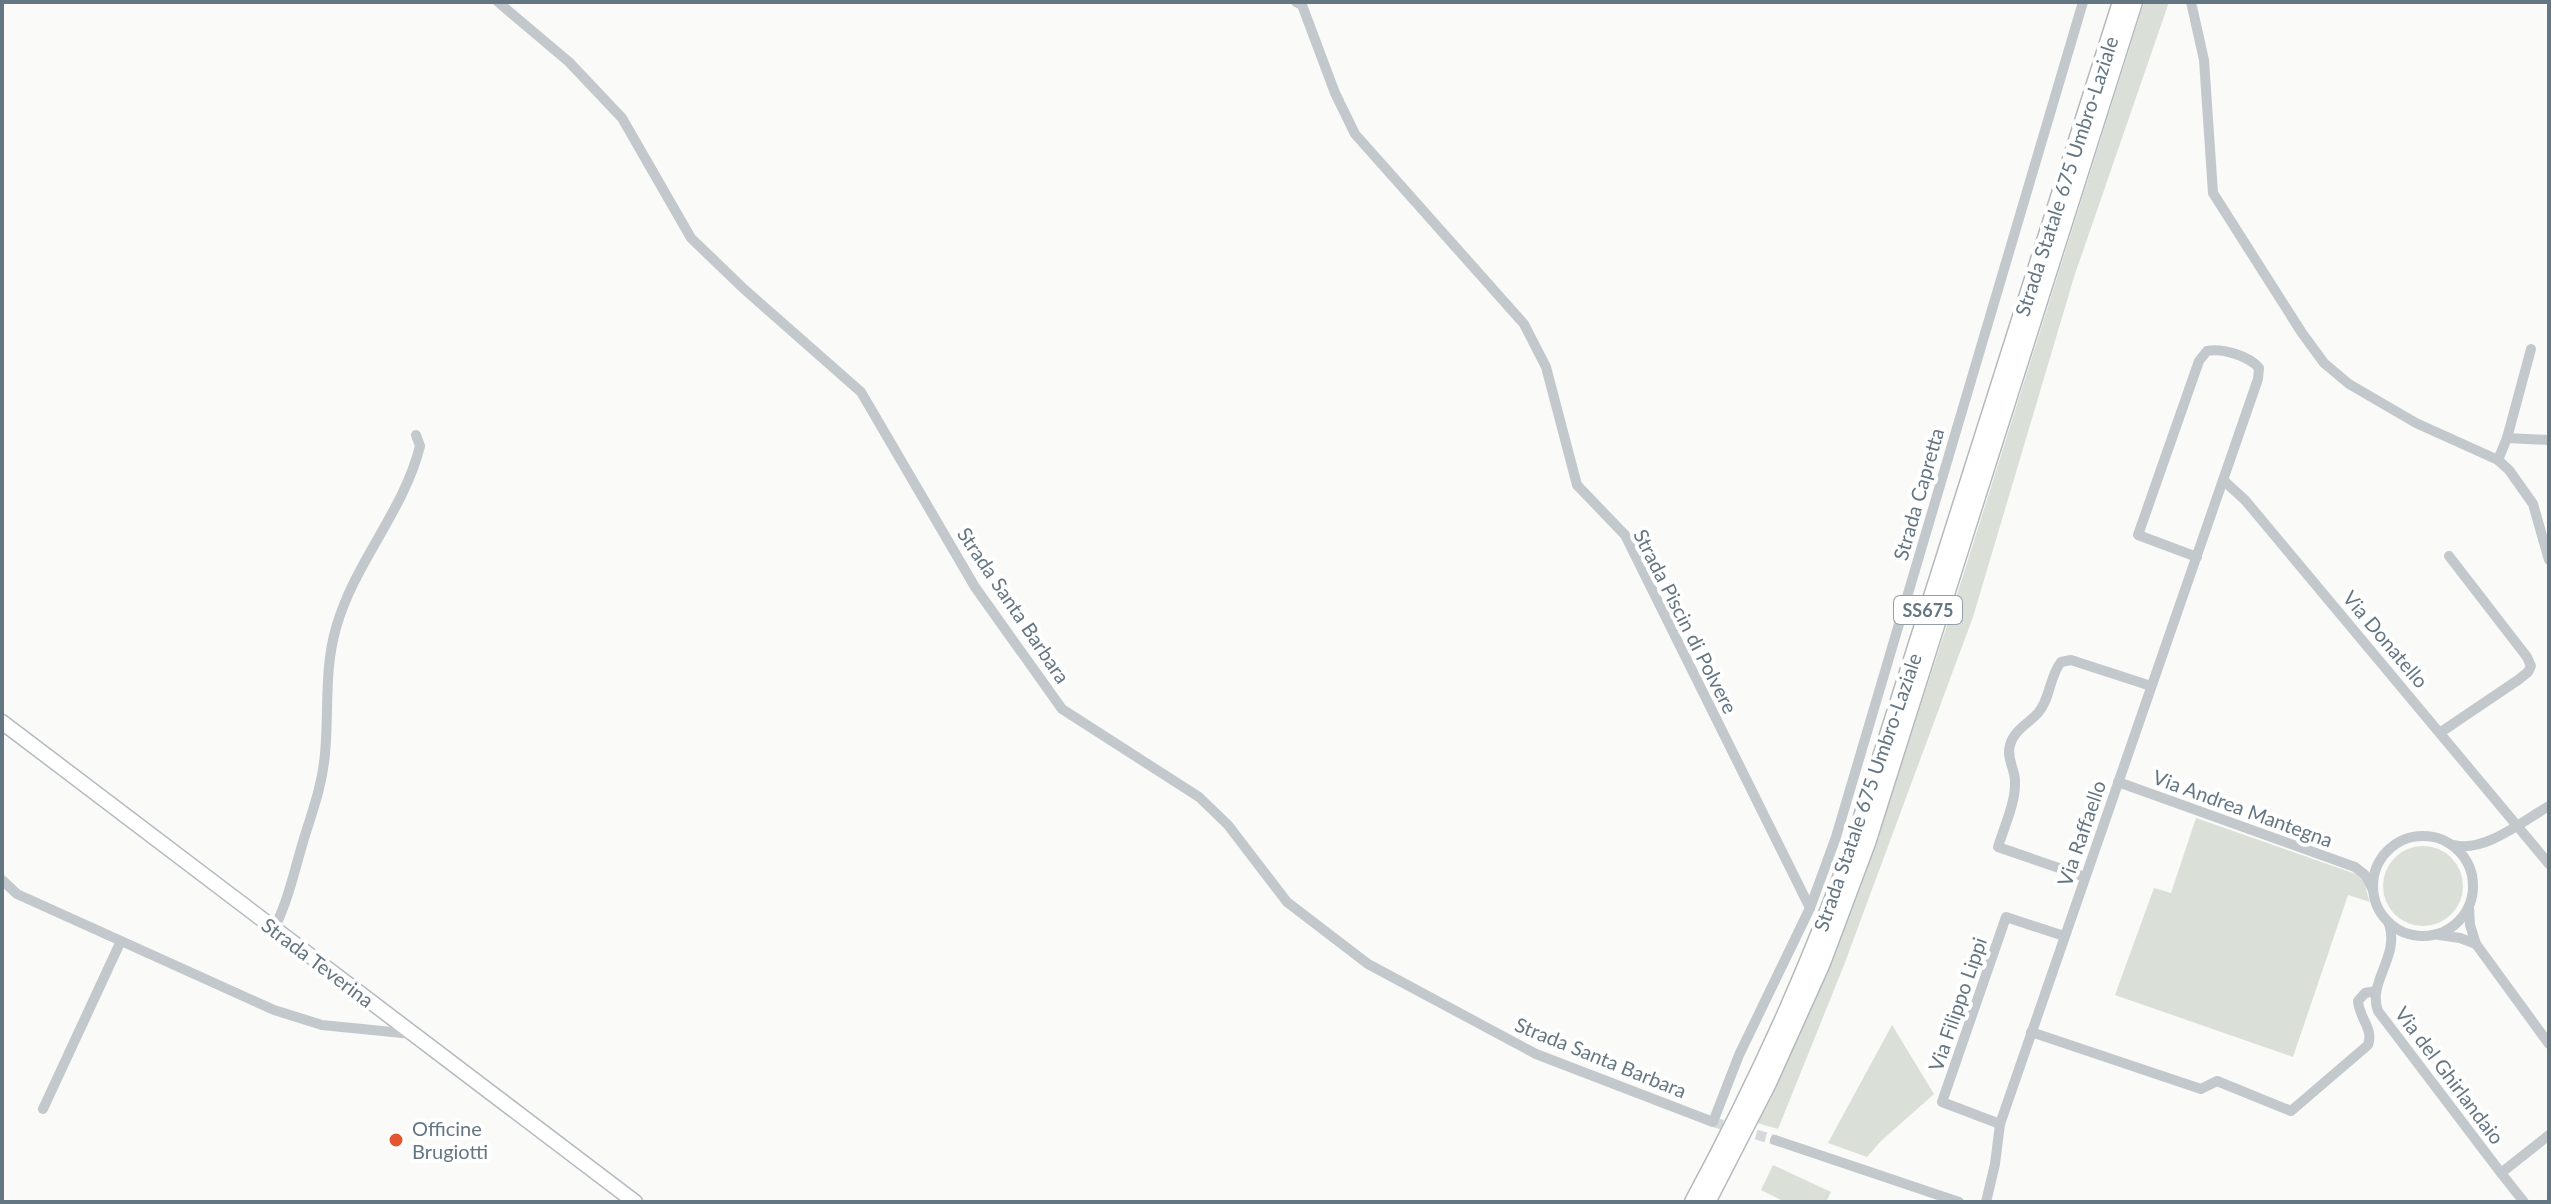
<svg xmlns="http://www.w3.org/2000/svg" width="2551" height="1204" font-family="Lato,sans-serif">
  <rect width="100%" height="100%" fill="#fafaf8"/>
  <g fill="#dadfd7">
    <path d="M2144 2H2169L2074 277 1973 617 1844 965 1778 1129 1757 1123 1809 1010 1865 875 1955 601Z"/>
    <path d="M2196 818 2353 873C2367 880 2365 889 2370 902L2348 895 2293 1057 2115 995 2154 888 2171 893Z"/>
    <circle cx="2423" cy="886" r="40"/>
    <path d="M1892 1025 1934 1094 1881 1141 1867 1157 1828 1143Z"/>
    <path d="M1773 1165 1831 1192 1826 1202H1785L1761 1190Z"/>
  </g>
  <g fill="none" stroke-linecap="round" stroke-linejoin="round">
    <path stroke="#d5d9db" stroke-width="10" stroke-dasharray="10 5" stroke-linecap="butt" d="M1713 1122 1775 1140"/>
    <defs>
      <path id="secondary" d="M2 722 635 1202"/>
      <g id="trunk">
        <path d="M1693 1202C1756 1085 1811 965 1855 839L2121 2"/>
        <path d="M1707 1202 1768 1083 1822 963 1867 843 2134 2"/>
      </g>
    </defs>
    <use href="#secondary" stroke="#b3babf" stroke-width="17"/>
    <use href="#trunk" stroke="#b4b9bd" stroke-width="19"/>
    <g stroke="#c3c8cc" stroke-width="10">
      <path d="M498 2 569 62 622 118 691 238 744 289 861 392 975 587 1062 709 1199 797 1228 825 1287 902 1368 964 1536 1054 1713 1122 1739 1055 1810 908 1836 837 2083 2"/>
      <path d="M1296 2 1302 5 1335 93 1355 134 1524 324 1546 367 1577 485 1625 535 1810 908"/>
      <path d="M2191 2 2204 60 2213 193 2302 333 2324 363 2349 384 2416 423 2498 460 2509 470 2533 504 2549 560"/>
      <path d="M2507 438 2549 440"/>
      <path d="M2498 460 2507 438 2531 349"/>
      <path d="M2223 480 2245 500 2549 864"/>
      <path d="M2441 732 2518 680 2528 672 2531 666 2527 657 2449 556"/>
      <path d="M2118 782 2355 867 2365 875 2373 890"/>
      <circle cx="2423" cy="886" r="50"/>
      <path d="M2454 845C2484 853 2523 821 2549 806"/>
      <path d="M2085 877 1998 847C2004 827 2016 802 2015 781 2015 769 2006 758 2010 745 2014 730 2029 723 2038 713 2050 700 2049 677 2061 662L2071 660 2151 686"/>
      <path d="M2 880 17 894 274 1010 322 1025 412 1034"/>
      <path d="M2469 907 2470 925 2476 944 2549 1044"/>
      <path d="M2389 924C2400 957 2367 982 2378 1011L2501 1173"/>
      <path d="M274 929C288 901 294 872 303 842 312 812 322 787 325 754 329 712 324 669 336 628 354 563 404 511 420 446L416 435"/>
      <path d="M2439 935 2460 938 2476 944"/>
      <path d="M2031 1032 2201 1089 2217 1081 2291 1111 2368 1045C2374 1029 2359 1018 2358 1001L2365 993 2376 991"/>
      <path d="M43 1109 120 943"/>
      <path d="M2000 1124 1942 1102 2006 917 2064 936"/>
      <path d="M1775 1140 1959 1202"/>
      <path d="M1986 1202 1995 1164 2000 1124 2258 379 2259 368C2249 356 2223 348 2207 351L2199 361 2138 535 2197 557"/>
      <path d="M2524 1202 2501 1173 2549 1135"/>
    </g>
    <use href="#secondary" stroke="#fff" stroke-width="14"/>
    <use href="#trunk" stroke="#fff" stroke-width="16"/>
  </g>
  <circle fill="#e4572e" stroke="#fff" stroke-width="3" cx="396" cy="1140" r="8"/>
  <g text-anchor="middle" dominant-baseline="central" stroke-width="8" stroke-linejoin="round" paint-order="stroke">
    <rect fill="#fff" stroke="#939fa8" stroke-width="2" x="1894" y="596" width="68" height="28" rx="6"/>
    <g font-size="18" font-weight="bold" fill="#657683">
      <text x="1928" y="610">SS675</text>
    </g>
    <g font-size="20" fill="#657683" stroke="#fff">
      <text transform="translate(2066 176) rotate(-72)">Strada Statale 675 Umbro-Laziale</text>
      <text transform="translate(1918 494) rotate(-74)">Strada Capretta</text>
      <text transform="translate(1014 605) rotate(56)">Strada Santa Barbara</text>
      <text transform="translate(1686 621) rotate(63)">Strada Piscin di Polvere</text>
      <text transform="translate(2386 639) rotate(50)">Via Donatello</text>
      <text transform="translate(1867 792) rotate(-71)">Strada Statale 675 Umbro-Laziale</text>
      <text transform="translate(2243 808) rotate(20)">Via Andrea Mantegna</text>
      <text transform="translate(2081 833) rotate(-71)">Via Raffaello</text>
      <text transform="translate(318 962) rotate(37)">Strada Teverina</text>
      <text transform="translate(1957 1004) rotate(-71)">Via Filippo Lippi</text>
      <text transform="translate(1601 1057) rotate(22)">Strada Santa Barbara</text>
      <text transform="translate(2450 1075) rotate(53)">Via del Ghirlandaio</text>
    </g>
    <g font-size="20" fill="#657683" stroke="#fff" text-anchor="start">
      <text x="412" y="1128">Officine<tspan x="412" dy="23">Brugiotti</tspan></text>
    </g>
  </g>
  <rect width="2551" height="1204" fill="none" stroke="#657683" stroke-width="8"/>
</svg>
